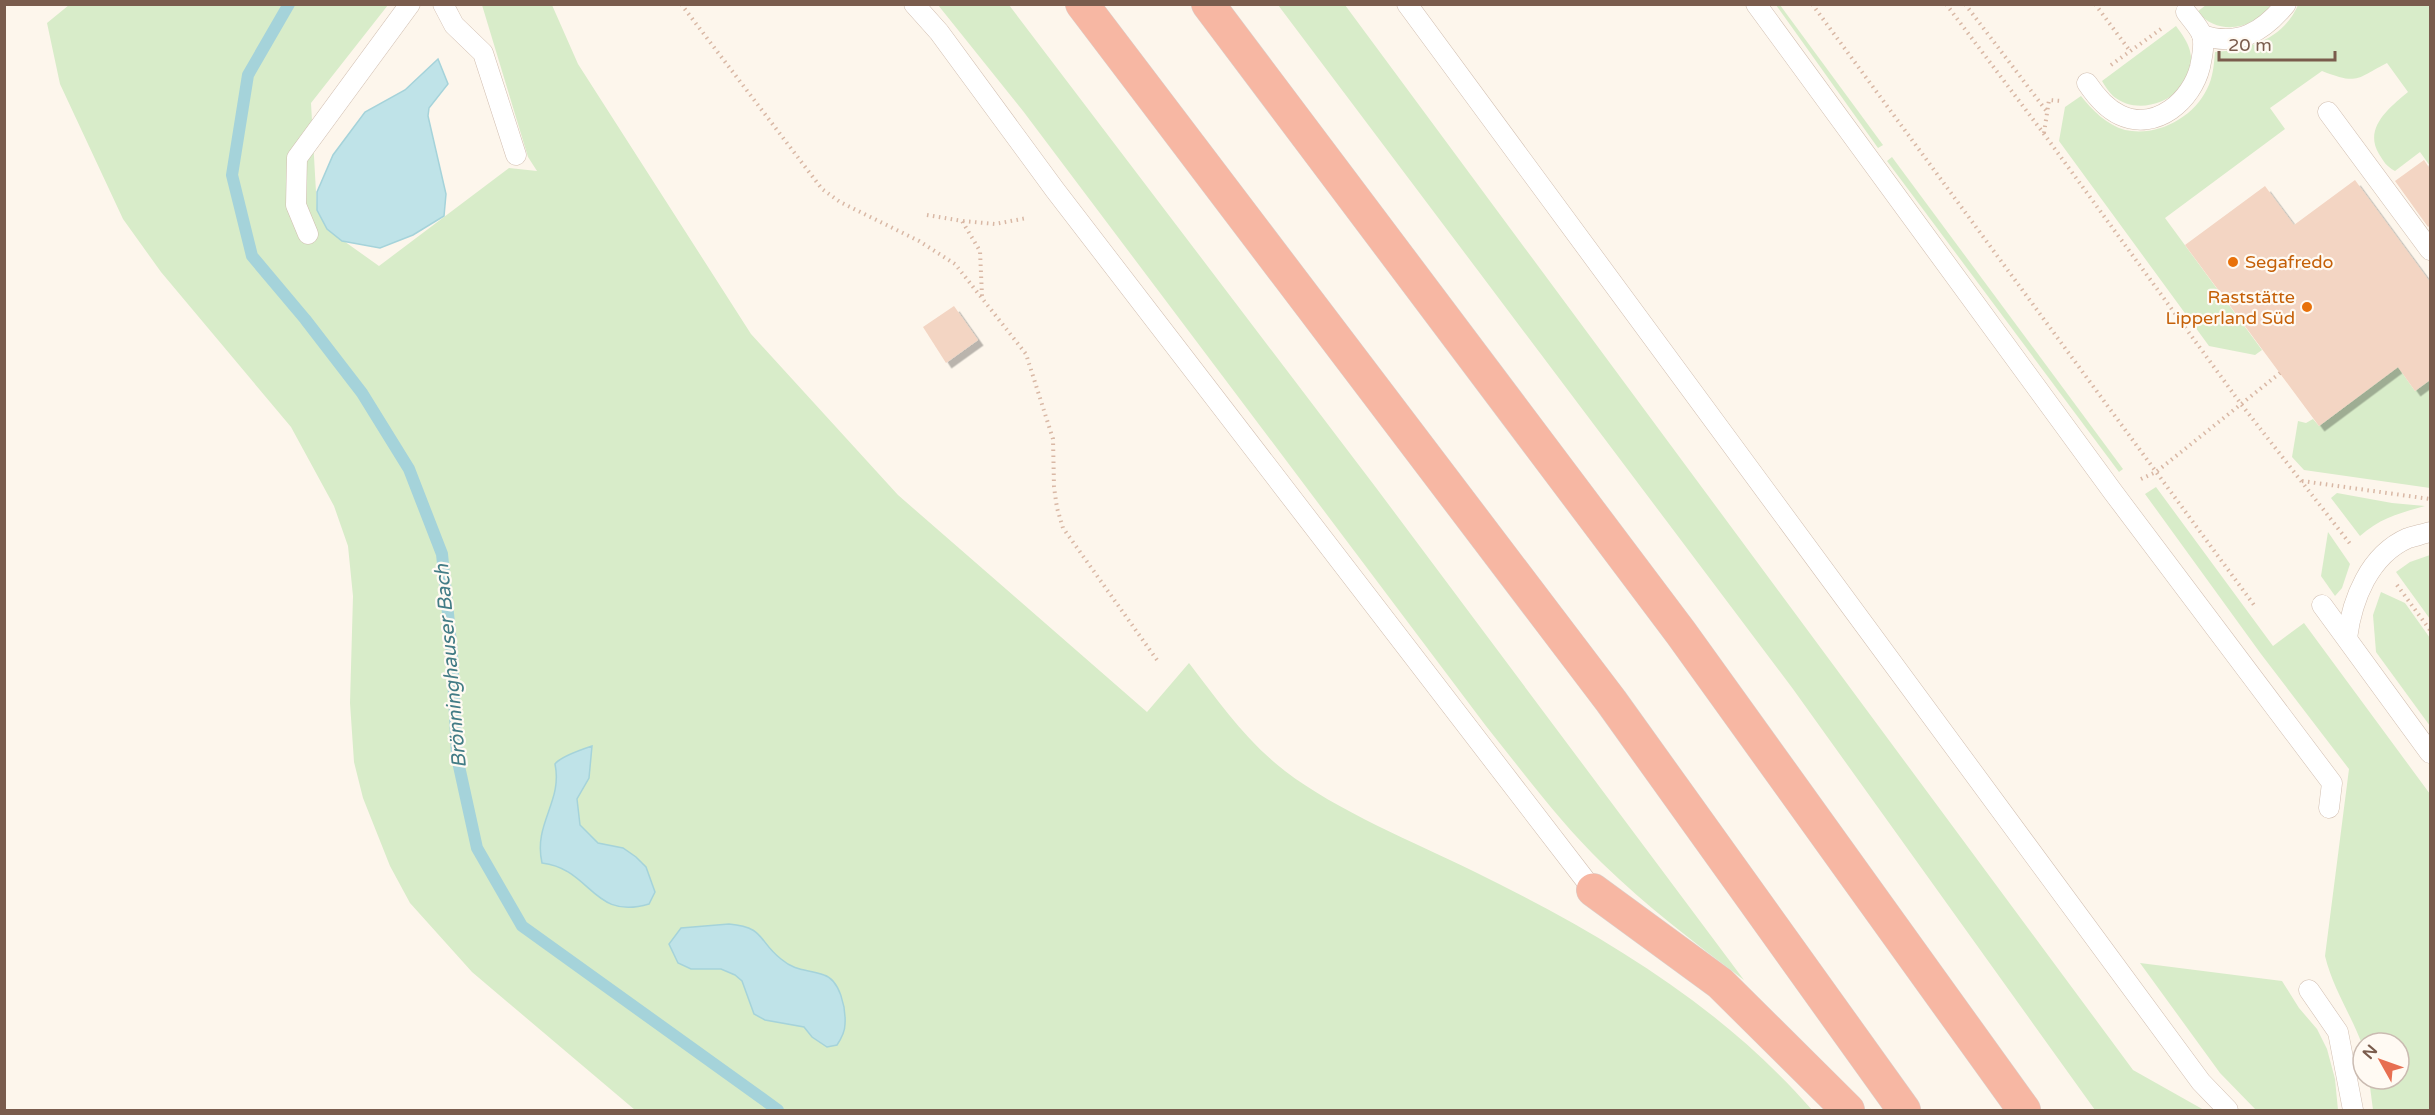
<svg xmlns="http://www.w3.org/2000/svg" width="2435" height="1115" font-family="'Varela Round',sans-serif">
  <defs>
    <filter id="shadow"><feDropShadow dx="5.5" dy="5.5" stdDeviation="0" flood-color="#0004"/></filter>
  </defs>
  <rect width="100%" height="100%" fill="#fdf6ec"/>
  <g fill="#d8ecc9">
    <path d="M69 5H388L311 103 317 210 327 229 379 266 509 168 537 171 528 157 482 5H552L578 64 751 334 898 495 1147 712 1189 663C1219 702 1246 741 1285 771 1337 811 1414 842 1473 871 1598 932 1720 1004 1812 1110H635L472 972 410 903 390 866 363 798 354 762 350 703 353 596 348 546 334 506 291 427 161 272 123 219 60 84 47 23Z"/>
    <path d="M938 5H1009L1377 489 1744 980C1695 943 1646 906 1602 863 1559 821 1523 772 1486 726L1023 111Z"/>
    <path d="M1278 5H1345L2133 1070 2204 1110H2095L1793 689Z"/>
    <path d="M1776 5H1780L1883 145 1878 148Z"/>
    <path d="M2206 5H2271C2252 30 2219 36 2197 12Z"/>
    <path d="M2298 5H2430V166L2420 152 2395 171C2386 166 2384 162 2379 154 2363 128 2390 107 2408 92L2387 63C2356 79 2358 85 2322 71L2270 108 2285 129 2165 218 2262 350 2255 355 2209 346 2059 141 2065 107 2081 96C2092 110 2107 125 2125 130 2157 137 2193 118 2207 89 2213 78 2214 64 2215 52 2250 49 2283 39 2298 5Z"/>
    <path d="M2176 26C2181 33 2188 42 2190 51 2200 92 2144 122 2113 96 2109 92 2105 86 2102 81Z"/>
    <path d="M1892 157 2123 469 2119 472 1887 161Z"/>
    <path d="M2398 367 2415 391 2430 380V488L2304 470 2292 457 2298 421 2306 423 2313 419 2319 426Z"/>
    <path d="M2156 487 2273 646 2304 623 2430 794V1110H2373L2369 1079H2399V1043H2363V1047C2352 1016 2333 989 2325 956L2349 769 2261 654 2145 494Z"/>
    <path d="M2337 493 2392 503 2425 506C2400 513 2380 518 2360 536L2331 498Z"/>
    <path d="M2328 532 2350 564 2342 588 2335 596 2321 576Z"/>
    <path d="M2430 555V619L2396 572 2410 562Z"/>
    <path d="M2381 592 2405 603 2430 638V726L2376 652 2373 615Z"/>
    <path d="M2140 963 2282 981 2299 1008 2317 1029 2327 1049 2335 1079 2338 1110H2256L2220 1073Z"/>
  </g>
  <g fill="#bfe3e8" stroke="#a5d3da" stroke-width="1.5">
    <path d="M438 59 448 84 429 108 428 116 446 194 444 216 413 235 380 248 342 241 327 229 317 210V192L333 155 365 112 405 90Z"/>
    <path d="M592 746 589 778 577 799 580 825 598 843 623 848 636 857 646 867 655 892 649 904C592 921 592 869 542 863 533 823 563 802 555 764 560 757 583 749 592 746Z"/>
    <path d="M729 924C765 927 758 941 781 959 796 972 808 969 824 975 840 980 846 1008 845 1024 845 1031 841 1039 837 1045L827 1047 812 1037 804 1027 765 1020 754 1014 742 981 735 975 721 969H691L678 963 669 944 681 928Z"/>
  </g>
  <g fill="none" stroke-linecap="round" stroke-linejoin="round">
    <path stroke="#a5d3da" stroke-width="12" d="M289 4 248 75 232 175 252 256 305 319 362 393 409 469 442 554 452 653 457 757 477 848 522 926 778 1110"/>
  </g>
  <g fill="#f3d5c3" filter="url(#shadow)">
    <path d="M2424 160 2430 169V225L2428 227 2395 181Z"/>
    <path d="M2355 180 2430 282V380L2415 391 2398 367 2319 426 2185 245 2265 186 2294 225Z"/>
    <path d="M954 306 978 340 946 363 923 327Z"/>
  </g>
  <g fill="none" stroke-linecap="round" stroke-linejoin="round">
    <defs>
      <g id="lane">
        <path d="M443 4 454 25 483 53 516 155"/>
        <path d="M914 4 939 32 1055 190 1593 890"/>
        <path d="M1407 4 2201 1082 2228 1110"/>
        <path d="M1756 4 2113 492 2332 783 2329 808"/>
        <path d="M2202 35C2238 47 2263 32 2286 4"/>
        <path d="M2087 83C2095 95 2107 109 2120 115 2156 132 2192 100 2200 67 2202 57 2205 45 2202 35 2199 27 2191 19 2186 12"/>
        <path d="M2328 112 2430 250"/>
        <path d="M308 234 296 205 297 158 410 4"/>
        <path d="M2322 605 2430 753"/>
        <path d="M2347 638C2352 600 2369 555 2408 538 2415 536 2423 534 2430 532"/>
        <path d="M2309 990 2338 1032 2353 1110"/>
      </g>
      <g id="highway">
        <path d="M1082 4 1611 701 1904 1110"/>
        <path d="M1208 4 1681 633 2024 1110"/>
        <path d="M1593 890 1720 983 1848 1110"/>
      </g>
    </defs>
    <use href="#lane" stroke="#d1beb0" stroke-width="21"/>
    <use href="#highway" stroke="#dad1cd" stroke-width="34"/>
    <g stroke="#d9b8a5" stroke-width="4" stroke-dasharray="1.5 4.5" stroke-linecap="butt">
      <path d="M681 4 822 189 840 202 919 241 955 264 1026 354 1053 439 1054 487 1057 508 1063 528 1157 660"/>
      <path d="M1812 4 2254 605"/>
      <path d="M1946 4 2044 134 2241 404 2351 545"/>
      <path d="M1965 4 2048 113"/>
      <path d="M2095 4 2130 51"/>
      <path d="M2111 65 2161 29"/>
      <path d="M2044 133 2049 100 2062 101"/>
      <path d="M927 215 962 221 980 251 982 296"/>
      <path d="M963 221 995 224 1027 218"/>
      <path d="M2141 479 2156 472 2280 373"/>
      <path d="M2302 481 2430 499"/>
      <path d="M2397 585 2430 630"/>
    </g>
    <use href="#lane" stroke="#fff" stroke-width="20"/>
    <use href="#highway" stroke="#f7b7a3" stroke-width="33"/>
  </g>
  <g fill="#e8710a" stroke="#fffaf3" stroke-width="2">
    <circle cx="2233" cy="262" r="6"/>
    <circle cx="2307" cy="307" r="6"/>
  </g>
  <g text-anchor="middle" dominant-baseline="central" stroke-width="4.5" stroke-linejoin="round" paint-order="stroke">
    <g font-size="18" fill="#c56008" stroke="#fffaf3" text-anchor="start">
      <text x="2245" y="262">Segafredo</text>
      <text x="2295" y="297" text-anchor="end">Raststätte<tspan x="2295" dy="21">Lipperland Süd</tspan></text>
    </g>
    <g font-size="20" font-style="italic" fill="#437c86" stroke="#fffaf3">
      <text transform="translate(451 666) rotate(-95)">Brönninghauser Bach</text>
    </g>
  </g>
  <rect width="2435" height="1115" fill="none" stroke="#7a5c4d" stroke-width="12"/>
  <g transform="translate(2381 1061) rotate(310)"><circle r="28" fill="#fffaf3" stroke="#cabbb1" stroke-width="1.5"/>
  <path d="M0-4.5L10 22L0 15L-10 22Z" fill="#e76f51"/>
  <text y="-9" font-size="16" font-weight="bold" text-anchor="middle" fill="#7a5c4d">N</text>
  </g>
  <path d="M2219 51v9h116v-9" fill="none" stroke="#7a5c4d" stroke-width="3"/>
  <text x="2228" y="51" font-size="18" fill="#7a5c4d" stroke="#fffaf3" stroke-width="4.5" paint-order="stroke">20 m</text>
</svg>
